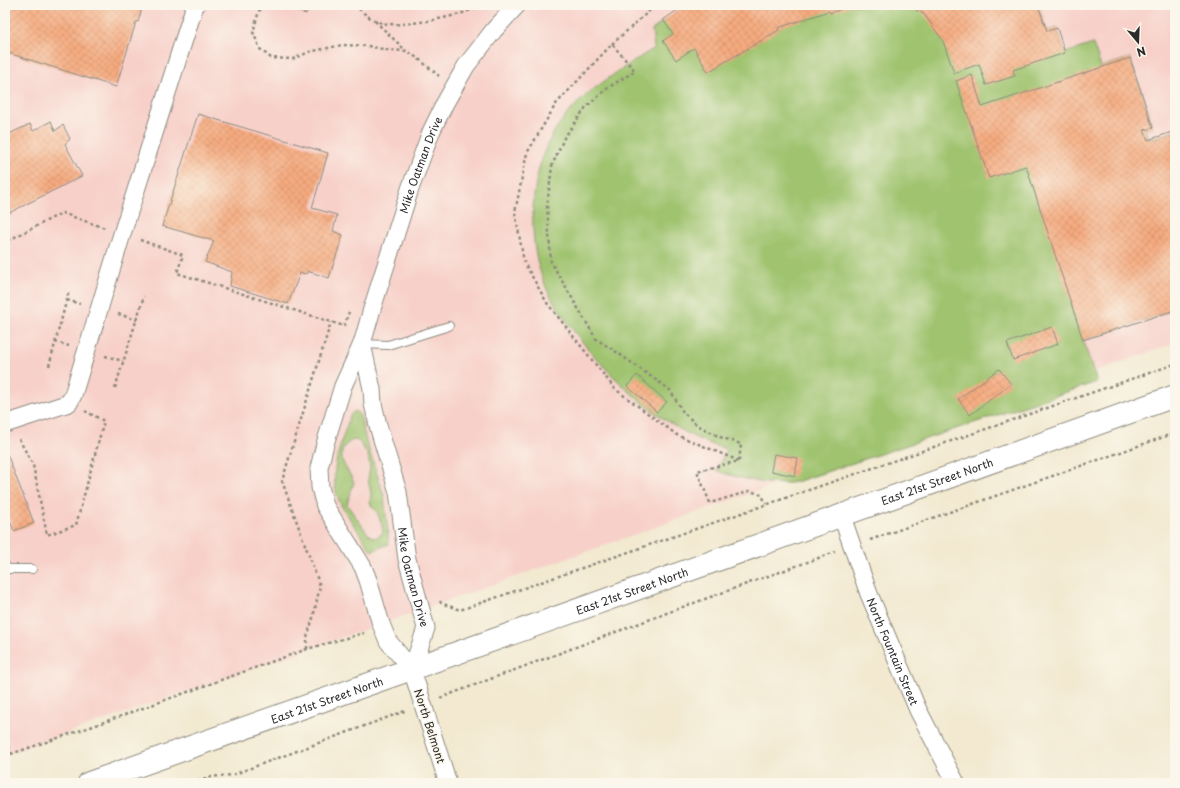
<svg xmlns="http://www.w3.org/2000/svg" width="1180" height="788" font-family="'Playpen Sans',sans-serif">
  <defs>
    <pattern id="building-cross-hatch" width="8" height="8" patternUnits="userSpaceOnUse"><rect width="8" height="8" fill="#f6ab7f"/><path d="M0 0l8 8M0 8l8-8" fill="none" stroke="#d3936e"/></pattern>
  </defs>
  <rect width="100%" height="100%" fill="#fbf7ec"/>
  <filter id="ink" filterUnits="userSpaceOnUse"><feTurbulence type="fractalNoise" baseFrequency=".025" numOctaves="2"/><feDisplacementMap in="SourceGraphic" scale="8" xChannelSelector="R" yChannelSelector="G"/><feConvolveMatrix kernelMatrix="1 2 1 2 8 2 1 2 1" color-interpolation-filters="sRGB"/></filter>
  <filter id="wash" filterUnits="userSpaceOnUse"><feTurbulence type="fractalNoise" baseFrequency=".012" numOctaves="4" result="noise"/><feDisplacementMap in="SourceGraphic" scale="16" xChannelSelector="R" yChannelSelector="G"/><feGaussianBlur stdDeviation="0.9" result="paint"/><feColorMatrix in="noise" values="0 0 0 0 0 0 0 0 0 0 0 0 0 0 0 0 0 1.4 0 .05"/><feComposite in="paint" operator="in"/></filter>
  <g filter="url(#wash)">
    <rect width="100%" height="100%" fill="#f2e9d0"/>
    <path fill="#f7d0c9" d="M5 5H1175V343L441 603 5 755Z"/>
    <g fill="#9fc36e" stroke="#65774c" fill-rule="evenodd">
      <path d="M685 5H1038L1047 31 1057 28 1065 53 1093 44 1101 67 1130 58 1153 128 1145 130 1148 139 1175 131V310L1083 340 1097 382 796 482C769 487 744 479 717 471L726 449C664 433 598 368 563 316 556 305 548 294 544 282 527 242 530 182 548 143 569 99 615 74 654 48L652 30Z"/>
      <path d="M356 411 360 415 365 437 384 496 389 544 371 551C362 535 351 522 342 507 325 476 341 446 350 415L352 413ZM354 440 358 441 361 444 368 455 370 467 368 480 371 493 370 502 372 507 377 512 381 522 383 531 382 534 375 538 369 535 347 505 351 491 354 483C350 471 334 458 346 445 348 443 350 441 354 440Z"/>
    </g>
    <g id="blocks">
      <g fill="url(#building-cross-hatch)">
        <path d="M5 5H143L138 22H136L116 87 5 52Z"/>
        <path d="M279 5H309L306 14Z"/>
        <path d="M685 5H853L830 13 829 11 778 28 779 30 708 72 694 48 676 60 663 41 673 34 663 20Z"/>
        <path d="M907 5H1038L1047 31 1057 28 1065 53 1013 70 1015 76 986 85 979 64 954 73 943 41 924 14Z"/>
        <path d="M1130 58 1153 128 1144 130 1148 140 1175 131V310L1083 340 1026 166 989 178 956 81 972 75 982 107Z"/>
        <path d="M198 114 328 153 312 208 337 215 333 231 343 235 329 278 307 271V274L300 273 288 304 230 286 232 272 205 262 214 241 162 226Z"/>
        <path d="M51 121 55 131 63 125 70 139 65 144 82 176 5 215V136L30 124 33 131Z"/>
        <path d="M1052 327 1058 344 1013 360 1007 343Z"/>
        <path d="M999 369 1011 384 970 415 958 399Z"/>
        <path d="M637 375 667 402 657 412 627 386Z"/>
        <path d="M7 454 34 523 14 531 5 509V455Z"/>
        <path d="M774 454 798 458 795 476 771 471Z"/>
      </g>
    </g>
  </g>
  <g filter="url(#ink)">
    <use href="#blocks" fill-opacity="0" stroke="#8e8a7e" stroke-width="1"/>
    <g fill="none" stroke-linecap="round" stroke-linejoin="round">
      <defs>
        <g id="lane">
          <path d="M362 344 388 345 449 326"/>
          <path d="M5 565 7 569H32"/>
        </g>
        <g id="street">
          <path id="s1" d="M362 344 372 389 373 404 379 429 398 492 407 559 426 628 412 670"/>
          <path d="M5 424 69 403 73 395 122 234 195 5"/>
          <path id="s2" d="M841 514 869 594 918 710 956 783"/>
          <path id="s3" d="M448 783 412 670 388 641 381 624 368 580 363 567 325 506 320 487 319 468 325 444 343 386 362 344 372 309 410 189 431 132 445 103 466 66 494 30 517 5"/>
        </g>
        <g id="secondary">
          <path id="s4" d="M89 783C452 657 813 524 1175 396"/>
        </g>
      </defs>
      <use href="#lane" stroke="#8e8a7e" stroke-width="10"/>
      <use href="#street" stroke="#8e8a7e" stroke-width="19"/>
      <use href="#secondary" stroke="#8e8a7e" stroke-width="24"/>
      <g stroke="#8e8a7e" stroke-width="2.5" stroke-dasharray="3 3" stroke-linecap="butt">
        <path d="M265 5 259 11 253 32 260 49 271 58 293 59 309 52 342 45 368 46 387 50 407 51 420 60 439 76"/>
        <path d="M354 5C361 10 369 19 377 21 381 23 385 24 389 24 407 26 467 16 480 5"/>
        <path d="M375 21 406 51"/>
        <path d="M612 44 656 5"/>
        <path d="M140 240 183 255 177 273 344 326 349 312"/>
        <path d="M5 252 9 240 62 213 105 228"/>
        <path d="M67 300 80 304"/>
        <path d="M118 314 137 320"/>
        <path d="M55 342 69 346"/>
        <path d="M105 356 123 361"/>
        <path d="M49 366 69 291"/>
        <path d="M115 388 144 296"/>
        <path d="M19 439 33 465 47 535 76 525 104 421 85 411"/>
        <path d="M739 461 677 435 615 389 547 303 524 262 515 212 527 153 556 104 612 44 635 71 609 87 586 107 564 138 552 166 547 206 551 262 596 339 615 351 670 390 683 412 697 425 720 437 741 444 739 461 697 471 710 503 750 491 762 495 766 504"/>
        <path d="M870 540 1175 433"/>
        <path d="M440 601 441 603 460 610 1175 364"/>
        <path d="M307 649V637L313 618 320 586 282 481 331 322"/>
        <path d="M440 698 680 608 835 552"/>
        <path d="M5 735 11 754"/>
        <path d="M5 756 96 725 307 649 364 633"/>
        <path d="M192 783 211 777 232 775 405 711"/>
      </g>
      <use href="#lane" stroke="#fff" stroke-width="8"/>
      <use href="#street" stroke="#fff" stroke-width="17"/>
      <use href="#secondary" stroke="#fff" stroke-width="22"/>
    </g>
  </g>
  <g text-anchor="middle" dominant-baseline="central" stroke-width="3" stroke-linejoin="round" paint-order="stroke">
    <g font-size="11" fill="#2b2b2b" stroke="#fbf7ec">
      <text stroke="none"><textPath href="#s3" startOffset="665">Mike Oatman Drive</textPath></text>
      <text stroke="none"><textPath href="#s4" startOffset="900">East 21st Street North</textPath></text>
      <text stroke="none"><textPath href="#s1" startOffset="239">Mike Oatman Drive</textPath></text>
      <text stroke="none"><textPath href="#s4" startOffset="576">East 21st Street North</textPath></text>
      <text stroke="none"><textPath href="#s2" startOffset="147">North Fountain Street</textPath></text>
      <text stroke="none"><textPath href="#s4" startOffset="252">East 21st Street North</textPath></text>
      <text transform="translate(430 726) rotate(72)">North Belmont</text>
    </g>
  </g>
  <rect width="1180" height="788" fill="none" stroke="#fbf7ec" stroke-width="20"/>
  <g transform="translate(1138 42) rotate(161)" stroke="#fbf7ec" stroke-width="3" paint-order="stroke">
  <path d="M0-3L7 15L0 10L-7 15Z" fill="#2b2b2b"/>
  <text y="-6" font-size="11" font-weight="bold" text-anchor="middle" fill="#2b2b2b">N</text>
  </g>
</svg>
